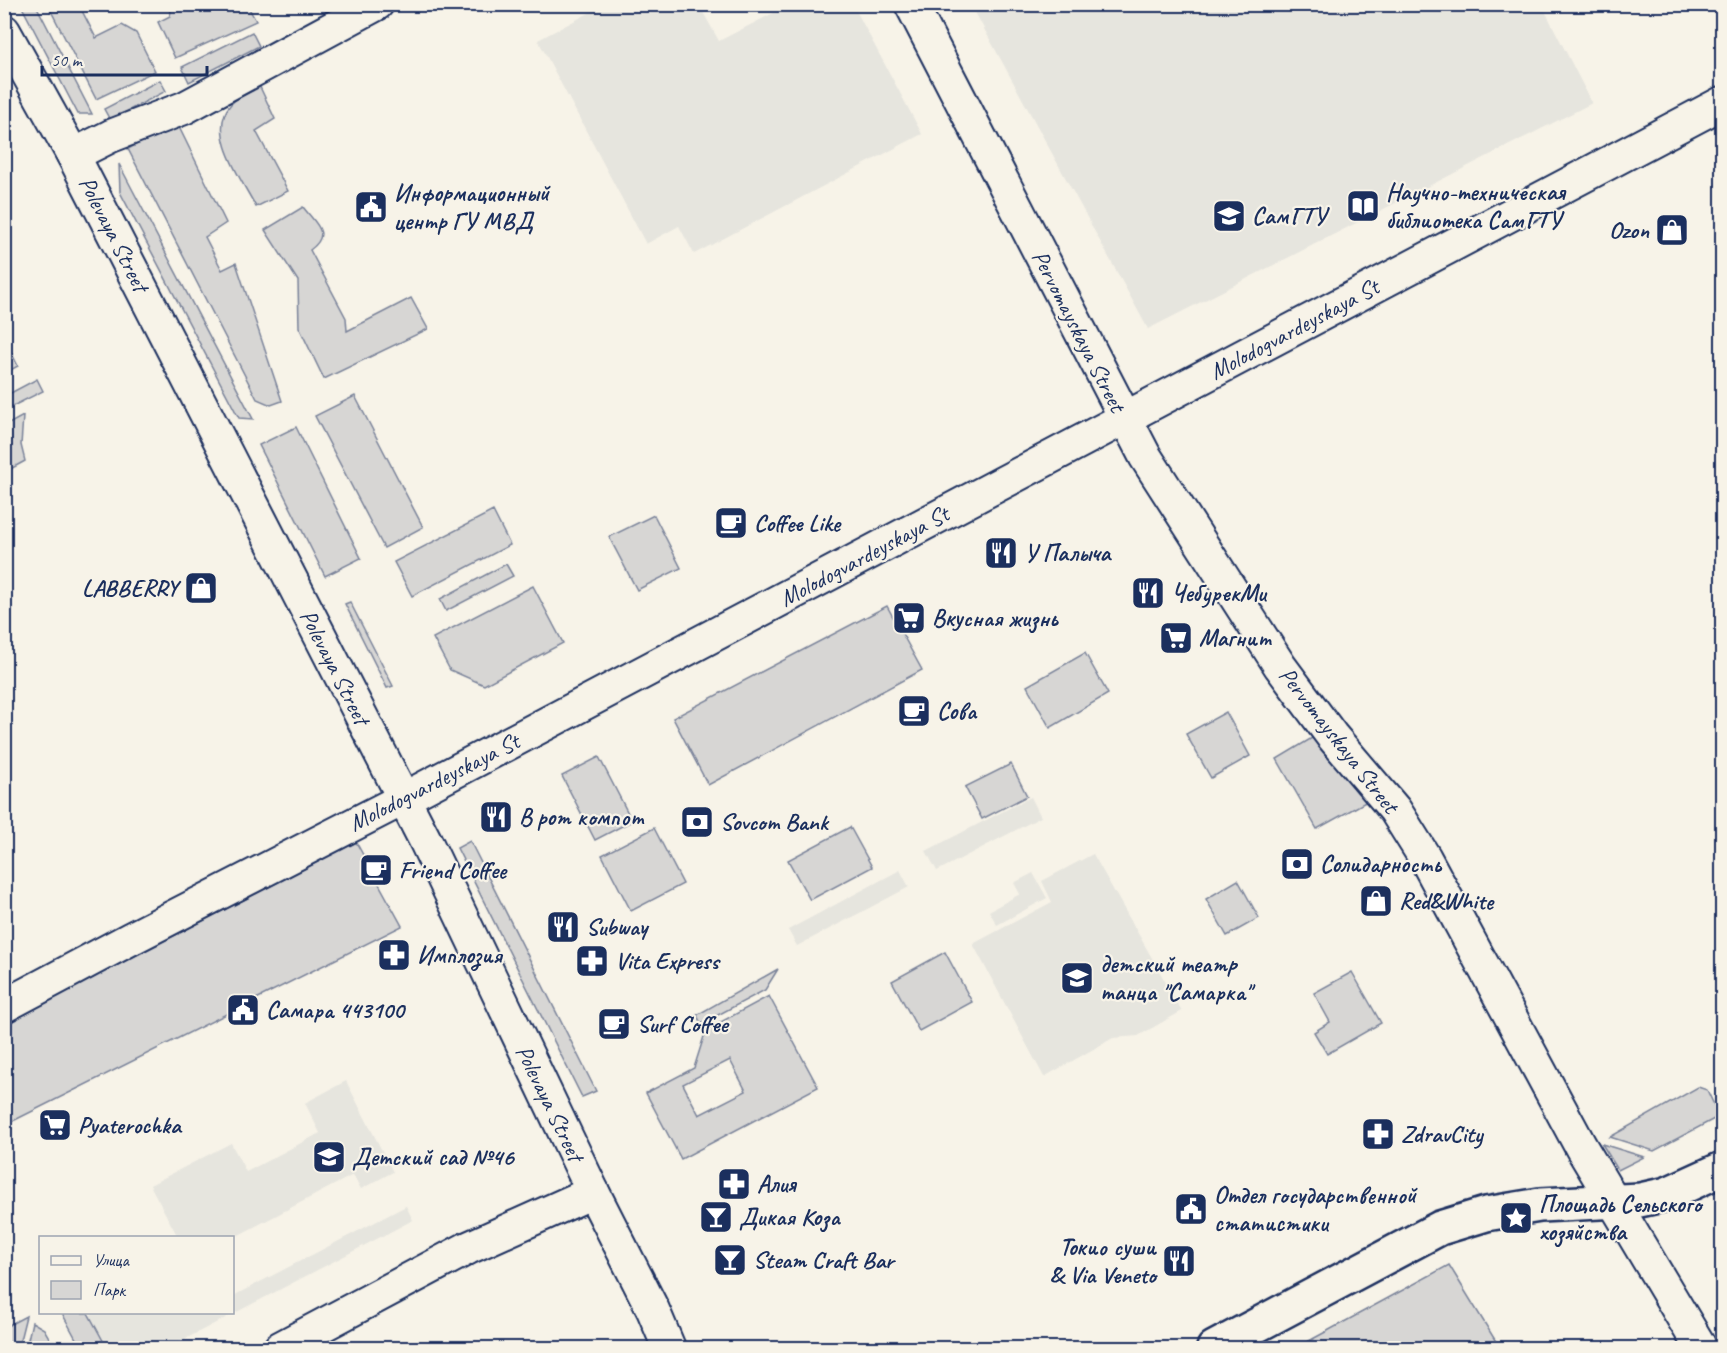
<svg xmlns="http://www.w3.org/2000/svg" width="1727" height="1353" font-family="Caveat,sans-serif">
  <rect width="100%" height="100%" fill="#f7f3e8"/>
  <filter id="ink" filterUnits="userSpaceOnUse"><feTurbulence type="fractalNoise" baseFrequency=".0167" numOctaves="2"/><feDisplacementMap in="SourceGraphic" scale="12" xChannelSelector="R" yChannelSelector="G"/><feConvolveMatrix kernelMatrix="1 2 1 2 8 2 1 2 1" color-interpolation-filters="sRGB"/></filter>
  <g filter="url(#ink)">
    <g fill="#e6e5de">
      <path d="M606 4 699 5 719 41 789 5H853L922 134 694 254 679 226 646 244 538 40Z"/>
      <path d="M971 5H1542L1592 103 1148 329Z"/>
      <path d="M1031 797 1041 817 937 871 926 851Z"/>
      <path d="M1093 854 1182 1011 1138 1036 1113 1038 1044 1077 973 944 1052 902 1042 881Z"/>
      <path d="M900 870 909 887 797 946 788 930Z"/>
      <path d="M1033 873 1047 898 997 925 989 911 1020 894 1014 883Z"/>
      <path d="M346 1081 393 1172 361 1189 353 1175 233 1238 178 1237 150 1185 231 1143 246 1172 320 1133 305 1103Z"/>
      <path d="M406 1206 413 1220 168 1348H104L87 1317 95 1312H232L233 1296Z"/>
    </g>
    <g fill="#d7d6d4" stroke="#798299" stroke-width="1.5" fill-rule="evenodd">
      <path d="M21 5H36L92 114H78Z"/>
      <path d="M48 5H79L96 38 122 25 136 33 155 71 96 99Z"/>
      <path d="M172 5H247L256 21 175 58 158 22 170 16Z"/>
      <path d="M252 32 259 46 189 82 182 67Z"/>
      <path d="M160 80 166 91 110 120 104 109Z"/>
      <path d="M260 87 275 119 256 131 288 191 256 207C242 180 206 132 231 104 238 96 251 92 260 87Z"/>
      <path d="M177 123 226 223 205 237 222 270 236 263 282 401 271 405 257 399 128 149Z"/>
      <path d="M119 164 253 419 239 418 120 192Z"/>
      <path d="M303 207C316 224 332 234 310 250L346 318 347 331 411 298 428 329 324 379 299 327 298 281 265 230Z"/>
      <path d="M5 340 18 366 5 373H4Z"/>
      <path d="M37 379 43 391 5 410V396Z"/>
      <path d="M355 396 423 527 384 548 315 416Z"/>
      <path d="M23 416 21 445 25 461 5 472V426Z"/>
      <path d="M296 427 361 558 325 576 259 445Z"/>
      <path d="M493 511 510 545 412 596 394 562Z"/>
      <path d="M654 515 681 568 637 590 609 537Z"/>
      <path d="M506 564 513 576 446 611 440 599Z"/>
      <path d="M533 586 563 643 484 685 450 670 433 638Z"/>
      <path d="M350 602 393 686 387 688 345 604Z"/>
      <path d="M887 606 922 670 708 785 673 718Z"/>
      <path d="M1085 653 1108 694 1050 728 1027 686Z"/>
      <path d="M1226 712 1250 756 1211 778 1186 734Z"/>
      <path d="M1322 732 1371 799 1317 829 1277 759Z"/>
      <path d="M599 757 632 821 595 840 562 776Z"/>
      <path d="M1011 764 1027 796 982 819 965 787Z"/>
      <path d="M850 827 872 867 810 900 788 860Z"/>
      <path d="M654 828 683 884 631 911 602 855Z"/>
      <path d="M470 841 596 1091 582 1097 457 848Z"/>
      <path d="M356 842 402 926 5 1125V1023Z"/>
      <path d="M1238 880 1259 918 1227 936 1206 899Z"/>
      <path d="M945 952 972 1002 919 1031 892 981Z"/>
      <path d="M778 969 765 990 701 1024 697 1015Z"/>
      <path d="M1352 972 1381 1023 1327 1054 1314 1032 1330 1022 1314 993Z"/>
      <path d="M769 996 818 1087 681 1159 646 1093 694 1068 706 1030ZM730 1060 746 1091 699 1115 683 1084Z"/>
      <path d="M1698 1087 1707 1090 1716 1109V1118L1654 1151 1610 1137Z"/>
      <path d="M1602 1144 1644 1157 1618 1170Z"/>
      <path d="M1449 1265 1500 1348H1296Z"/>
      <path d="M62 1313H88L107 1348H81Z"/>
      <path d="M26 1316 18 1348H5V1327Z"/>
      <path d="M32 1322 44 1329 55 1348H26Z"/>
    </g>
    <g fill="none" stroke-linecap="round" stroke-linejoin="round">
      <defs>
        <g id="minor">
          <path d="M911 4 1145 456 1280 666 1332 736 1395 810 1425 858 1581 1147 1701 1348"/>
          <path d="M4 31 73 155 426 842 593 1192 653 1310 669 1348"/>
          <path d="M73 155 111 136 184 108 377 4"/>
          <path d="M4 1006 130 939 403 799 1722 103"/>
          <path d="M280 1348 468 1248 593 1192"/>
        </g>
        <path id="major" d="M1214 1348 1440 1228 1486 1214 1540 1205 1640 1200 1667 1194 1722 1169"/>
      </defs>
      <use href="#minor" stroke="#1b2f5e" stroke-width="36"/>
      <use href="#major" stroke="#1b2f5e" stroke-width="38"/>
      <use href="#minor" stroke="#f7f3e8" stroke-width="32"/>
      <use href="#major" stroke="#f7f3e8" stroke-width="33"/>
    </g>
  </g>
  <defs>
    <symbol id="library-square" viewBox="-11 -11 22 22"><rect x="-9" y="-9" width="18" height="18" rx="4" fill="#1b2f5e" stroke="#f7f3e8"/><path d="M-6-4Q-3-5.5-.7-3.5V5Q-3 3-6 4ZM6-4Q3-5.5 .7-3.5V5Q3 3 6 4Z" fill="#fff"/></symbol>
    <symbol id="civic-square" viewBox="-11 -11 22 22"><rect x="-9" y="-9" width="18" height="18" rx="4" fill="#1b2f5e" stroke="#f7f3e8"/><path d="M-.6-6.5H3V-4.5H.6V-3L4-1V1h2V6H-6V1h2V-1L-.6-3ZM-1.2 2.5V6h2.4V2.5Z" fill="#fff"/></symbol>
    <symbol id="university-square" viewBox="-11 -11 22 22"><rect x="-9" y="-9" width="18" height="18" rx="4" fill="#1b2f5e" stroke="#f7f3e8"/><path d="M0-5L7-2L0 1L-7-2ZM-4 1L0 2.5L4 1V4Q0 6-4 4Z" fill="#fff"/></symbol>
    <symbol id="shop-square" viewBox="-11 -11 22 22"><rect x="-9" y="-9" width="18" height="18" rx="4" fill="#1b2f5e" stroke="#f7f3e8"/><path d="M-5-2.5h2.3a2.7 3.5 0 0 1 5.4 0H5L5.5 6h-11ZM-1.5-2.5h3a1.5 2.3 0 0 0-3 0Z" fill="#fff"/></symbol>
    <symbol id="cafe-square" viewBox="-11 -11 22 22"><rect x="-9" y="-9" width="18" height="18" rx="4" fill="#1b2f5e" stroke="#f7f3e8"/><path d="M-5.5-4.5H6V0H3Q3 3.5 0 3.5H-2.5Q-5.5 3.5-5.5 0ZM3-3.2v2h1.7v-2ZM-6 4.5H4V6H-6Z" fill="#fff"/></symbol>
    <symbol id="restaurant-square" viewBox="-11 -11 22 22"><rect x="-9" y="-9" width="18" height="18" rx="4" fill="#1b2f5e" stroke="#f7f3e8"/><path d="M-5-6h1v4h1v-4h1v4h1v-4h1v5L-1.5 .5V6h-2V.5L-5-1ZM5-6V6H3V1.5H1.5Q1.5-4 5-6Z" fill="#fff"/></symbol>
    <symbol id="supermarket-square" viewBox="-11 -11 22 22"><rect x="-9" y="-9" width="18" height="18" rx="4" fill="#1b2f5e" stroke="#f7f3e8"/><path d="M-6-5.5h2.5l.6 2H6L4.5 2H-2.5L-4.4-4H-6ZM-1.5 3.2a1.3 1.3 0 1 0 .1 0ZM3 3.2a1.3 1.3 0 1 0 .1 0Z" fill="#fff"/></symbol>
    <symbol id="bank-square" viewBox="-11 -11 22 22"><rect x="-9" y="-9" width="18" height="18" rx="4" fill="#1b2f5e" stroke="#f7f3e8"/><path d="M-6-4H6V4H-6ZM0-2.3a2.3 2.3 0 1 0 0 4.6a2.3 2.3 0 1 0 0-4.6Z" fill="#fff"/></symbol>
    <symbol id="pharmacy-square" viewBox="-11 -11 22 22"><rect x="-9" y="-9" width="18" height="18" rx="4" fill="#1b2f5e" stroke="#f7f3e8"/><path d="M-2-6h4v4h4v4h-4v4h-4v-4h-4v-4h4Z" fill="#fff"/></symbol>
    <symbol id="school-square" viewBox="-11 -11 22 22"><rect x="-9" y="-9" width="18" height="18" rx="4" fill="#1b2f5e" stroke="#f7f3e8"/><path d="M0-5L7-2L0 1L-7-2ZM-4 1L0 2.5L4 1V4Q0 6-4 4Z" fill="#fff"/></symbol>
    <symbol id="bar-square" viewBox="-11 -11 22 22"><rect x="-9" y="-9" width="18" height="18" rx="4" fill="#1b2f5e" stroke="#f7f3e8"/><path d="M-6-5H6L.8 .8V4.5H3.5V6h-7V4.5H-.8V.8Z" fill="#fff"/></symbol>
    <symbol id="sight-square" viewBox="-11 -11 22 22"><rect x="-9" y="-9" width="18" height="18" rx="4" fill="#1b2f5e" stroke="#f7f3e8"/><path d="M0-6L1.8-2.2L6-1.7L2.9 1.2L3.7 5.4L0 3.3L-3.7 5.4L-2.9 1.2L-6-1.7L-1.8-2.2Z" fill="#fff"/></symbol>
  </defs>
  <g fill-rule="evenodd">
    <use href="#library-square" x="1344" y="187" width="38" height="38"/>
    <use href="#civic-square" x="352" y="188" width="38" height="38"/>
    <use href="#university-square" x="1210" y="197" width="38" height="38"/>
    <use href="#shop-square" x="1653" y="211" width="38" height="38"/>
    <use href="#cafe-square" x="712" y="504" width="38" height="38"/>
    <use href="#restaurant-square" x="982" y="534" width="38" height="38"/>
    <use href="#shop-square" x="182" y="569" width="38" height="38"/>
    <use href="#restaurant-square" x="1129" y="574" width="38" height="38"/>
    <use href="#supermarket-square" x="890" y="599" width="38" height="38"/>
    <use href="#supermarket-square" x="1157" y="619" width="38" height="38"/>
    <use href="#cafe-square" x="895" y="692" width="38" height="38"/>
    <use href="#restaurant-square" x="477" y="798" width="38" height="38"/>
    <use href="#bank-square" x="678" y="803" width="38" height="38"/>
    <use href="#bank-square" x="1278" y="845" width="38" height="38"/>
    <use href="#cafe-square" x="357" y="851" width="38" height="38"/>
    <use href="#shop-square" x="1357" y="882" width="38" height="38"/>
    <use href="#restaurant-square" x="544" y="908" width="38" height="38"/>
    <use href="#pharmacy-square" x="375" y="936" width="38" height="38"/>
    <use href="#pharmacy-square" x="573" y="942" width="38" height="38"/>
    <use href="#school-square" x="1058" y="959" width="38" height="38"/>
    <use href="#civic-square" x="224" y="991" width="38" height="38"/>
    <use href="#cafe-square" x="595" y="1005" width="38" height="38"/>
    <use href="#supermarket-square" x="36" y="1106" width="38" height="38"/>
    <use href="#pharmacy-square" x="1359" y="1115" width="38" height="38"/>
    <use href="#school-square" x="310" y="1138" width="38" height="38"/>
    <use href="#pharmacy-square" x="715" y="1165" width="38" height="38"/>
    <use href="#civic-square" x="1172" y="1190" width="38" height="38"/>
    <use href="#bar-square" x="697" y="1198" width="38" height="38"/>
    <use href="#sight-square" x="1497" y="1199" width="38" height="38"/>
    <use href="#bar-square" x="711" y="1241" width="38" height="38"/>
    <use href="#restaurant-square" x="1160" y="1242" width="38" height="38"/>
  </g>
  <g text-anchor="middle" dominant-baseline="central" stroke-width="4.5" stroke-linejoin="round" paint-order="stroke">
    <g font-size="24" font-weight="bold" fill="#1b2f5e" stroke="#f7f3e8" text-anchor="start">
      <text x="1386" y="192">Научно-техническая<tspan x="1386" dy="28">библиотека СамГТУ</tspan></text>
      <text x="394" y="193">Информационный<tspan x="394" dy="28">центр ГУ МВД</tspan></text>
      <text x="1252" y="216">СамГТУ</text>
      <text x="1649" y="230" text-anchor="end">Ozon</text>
      <text x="754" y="523">Coffee Like</text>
      <text x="1024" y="553">У Палыча</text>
      <text x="178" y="588" text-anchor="end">LABBERRY</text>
      <text x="1171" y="593">ЧебурекМи</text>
      <text x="932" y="618">Вкусная жизнь</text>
      <text x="1199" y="638">Магнит</text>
      <text x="937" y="711">Сова</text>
      <text x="519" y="817">В рот компот</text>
      <text x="720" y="822">Sovcom Bank</text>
      <text x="1320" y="864">Солидарность</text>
      <text x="399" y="870">Friend Coffee</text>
      <text x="1399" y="901">Red&amp;White</text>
      <text x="586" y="927">Subway</text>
      <text x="417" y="955">Имплозия</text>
      <text x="615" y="961">Vita Express</text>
      <text x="1100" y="964">детский театр<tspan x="1100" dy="28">танца "Самарка"</tspan></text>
      <text x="266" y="1010">Самара 443100</text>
      <text x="637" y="1024">Surf Coffee</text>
      <text x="78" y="1125">Pyaterochka</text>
      <text x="1401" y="1134">ZdravCity</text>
      <text x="352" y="1157">Детский сад №46</text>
      <text x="757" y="1184">Алия</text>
      <text x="1214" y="1195">Отдел государственной<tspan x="1214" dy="28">статистики</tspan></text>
      <text x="1539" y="1204">Площадь Сельского<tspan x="1539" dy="28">хозяйства</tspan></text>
      <text x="739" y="1217">Дикая Коза</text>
      <text x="1156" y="1247" text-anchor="end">Токио суши<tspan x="1156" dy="28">&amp; Via Veneto</tspan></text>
      <text x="753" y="1260">Steam Craft Bar</text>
    </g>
    <g font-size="24" fill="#1b2f5e" stroke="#f7f3e8">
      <text transform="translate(114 234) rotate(63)">Polevaya Street</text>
      <text transform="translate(1294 329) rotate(-28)">Molodogvardeyskaya St</text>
      <text transform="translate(1079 331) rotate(63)">Pervomayskaya Street</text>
      <text transform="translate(864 556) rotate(-28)">Molodogvardeyskaya St</text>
      <text transform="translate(335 667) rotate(63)">Polevaya Street</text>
      <text transform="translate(1339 740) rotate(52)">Pervomayskaya Street</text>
      <text transform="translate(434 782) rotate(-27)">Molodogvardeyskaya St</text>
      <text transform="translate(550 1103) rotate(64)">Polevaya Street</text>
    </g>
  </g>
  <rect width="1727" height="1353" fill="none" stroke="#f7f3e8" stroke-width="24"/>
  <rect x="12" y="12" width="1703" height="1329" fill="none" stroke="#1b2f5e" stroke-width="2" filter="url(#ink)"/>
  <rect x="39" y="1236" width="195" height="78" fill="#f7f3e8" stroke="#9fa5b1" stroke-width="1.5"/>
  <rect x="51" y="1256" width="30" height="9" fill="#f7f3e8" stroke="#9fa5b1" stroke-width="1.5"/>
  <text x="93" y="1266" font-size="18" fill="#1b2f5e">Улица</text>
  <rect x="51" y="1281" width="30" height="18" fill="#d7d6d4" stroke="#9fa5b1" stroke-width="1.5"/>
  <text x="93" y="1296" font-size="18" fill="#1b2f5e">Парк</text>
  <path d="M42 66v9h165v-9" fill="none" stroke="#1b2f5e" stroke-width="3"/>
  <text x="51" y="66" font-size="18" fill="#1b2f5e" stroke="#f7f3e8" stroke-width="4.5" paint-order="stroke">50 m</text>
</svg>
